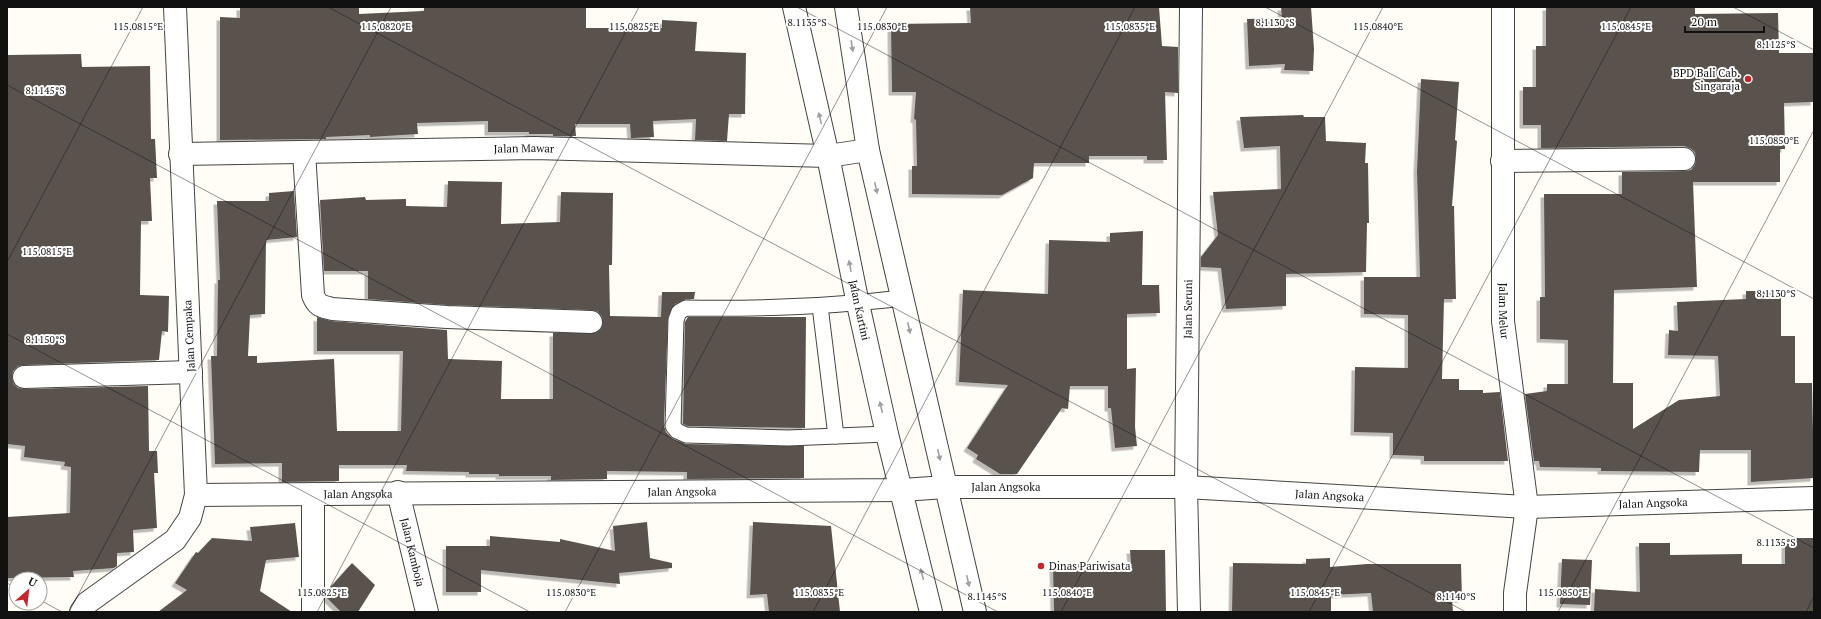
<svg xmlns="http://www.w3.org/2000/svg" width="1821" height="619" font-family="'PT Serif',serif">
  <defs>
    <filter id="shadow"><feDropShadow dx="-3.5" dy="3.5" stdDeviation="0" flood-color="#0004"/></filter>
  </defs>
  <rect width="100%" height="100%" fill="#fffdf5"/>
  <g fill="#5a524d" filter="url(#shadow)">
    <path d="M240 7H359V14L424 11V7H586V28H662V20L697 22 695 51 746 53 745 114H729L727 141 695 140 696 119 653 121 654 137 633 138H631L630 124H575L576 136H553V134H529V132H488V121L417 123 418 134 370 137V135L326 137V139L220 140V17L240 18Z"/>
    <path d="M970 7H1159L1162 46 1178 47V93L1165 92 1167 160H1147V156H1089V163H1034L1033 178 1002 195 912 194V166H917L916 120 914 119 916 92H892L891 24 971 23Z"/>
    <path d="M1281 7H1311L1314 49 1313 71 1284 70 1285 64 1249 66 1247 19 1282 18Z"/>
    <path d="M1546 7H1695V14L1778 13 1779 53H1813L1814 102 1784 103 1785 149H1780V182H1693L1697 287 1614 290 1613 383H1633V429L1679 400 1720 396 1718 356 1668 355 1669 330 1678 331 1677 302 1746 299V291H1781V336H1795V383H1812L1814 478 1751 482V450H1700L1699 472 1601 471V468L1540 467 1539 461H1534L1525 394 1547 391V384H1568V340L1540 339V297H1545L1544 194H1622V172L1685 171 1691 170 1695 165 1696 159 1695 152 1690 148 1684 146 1541 148V125H1523V87H1536V46H1546Z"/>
    <path d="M81 54 82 67 150 66 151 139H155L157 178H150L152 221H141L140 295 169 296 168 332 162 331 159 360 24 365 18 366 13 371 12 378 14 384 18 388 24 389 148 386 149 451H157L158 473H154L157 528 133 530 134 552 117 553V566L114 568 73 571 74 577 7 578V517L70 513 71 467 64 466 65 462 24 457 25 446 7 444V55Z"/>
    <path d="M1421 79 1459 82 1455 140 1457 141 1452 206H1454L1456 299H1444L1442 379H1459V390H1483V393L1500 392 1508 461H1424V456L1393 455V433L1354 432 1355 367 1408 368V315L1364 314V277H1420L1417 171Z"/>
    <path d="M1303 115 1304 117H1325L1326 141 1366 143 1365 163H1368L1369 223H1367L1366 272 1286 274V306L1226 309 1221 268 1201 267V257L1218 235 1213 192 1281 189 1280 146 1244 148 1240 117Z"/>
    <path d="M448 181 502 182 501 224 560 222 561 192 613 193 612 265H609L610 316 661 317 662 292H695L694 299H686L675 304 668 317 664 426 666 432 673 439 686 444 804 446V478L687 479V472L607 471V479L551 480V476H499V474H469V472L406 471 407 465H339V481L282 482V463L215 464 211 356H217L218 280H220L217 201H269V193L294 191 297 237 266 240 265 314 250 315 248 356H257V363L334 359 337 431H401L403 351H317V317L331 321 447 330 448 359 502 361 501 399H553V333H596L601 329 603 323 602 316 597 311 591 310 448 305 368 299V271H324L320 200 365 197 366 200 406 199V206L447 207Z"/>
    <path d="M1143 231 1142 285H1159L1160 313 1127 314V369L1136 368 1135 427 1137 446 1115 448 1111 408H1108V386H1070L1068 409 1062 408 1017 474H1000L976 459 978 455 967 448 1008 385 959 382 963 290 1048 294 1049 240 1110 242V233Z"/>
    <path d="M688 317H806L805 428 688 426 683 424 685 322Z"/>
    <path d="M647 522 650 558 672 563V568L619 573 620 584 481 570V592H446V546H490V536L560 542V539L615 551 613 526Z"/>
    <path d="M753 522 831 526 840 612H769L767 594 750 595Z"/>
    <path d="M295 523 299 557 266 560 260 591 292 612H158L187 590 175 583 196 552 198 553 212 538 252 541 250 527Z"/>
    <path d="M1785 538H1814V612H1594L1595 589 1640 592 1639 543H1670V555L1742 554V564H1785Z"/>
    <path d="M1130 550H1165L1166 612H1054L1053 564 1131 563Z"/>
    <path d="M1330 558V567L1367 564H1461L1462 599H1452L1453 612H1373L1371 593 1331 595V612H1232L1233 563 1306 564V559Z"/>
    <path d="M1562 559 1592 560 1590 605 1560 604Z"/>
    <path d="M352 563 375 585 358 612H341L326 597V592Z"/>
  </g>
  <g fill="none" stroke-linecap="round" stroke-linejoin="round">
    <defs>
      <g id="service">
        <path d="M820 306 836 436"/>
        <path d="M887 434 788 438 686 435 677 431 673 426 676 320 679 312 686 308C759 309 830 307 902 298"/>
      </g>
      <g id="minor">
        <path id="s1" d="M1503 7V321L1527 507 1515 593V612"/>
        <path d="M304 152 313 295C317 306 321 306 332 309L447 317 591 322"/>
        <path id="s2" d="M180 154 534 148 828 156 868 150"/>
        <path d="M1502 161 1684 159"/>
        <path d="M24 377 191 372"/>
        <path id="s3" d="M398 492 427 612"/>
        <path d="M313 494V612"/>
        <path id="s4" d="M196 495 902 490 946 487H1186L1527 507 1814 498"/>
        <path d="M81 612 87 603 175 540 190 518 196 495 175 7"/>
        <path id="s5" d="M1189 612 1186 487 1191 7"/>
      </g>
      <g id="tertiary">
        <path id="s6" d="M794 7 828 156 858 304 887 434 931 612"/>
        <path d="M846 7 868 150 975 612"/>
      </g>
    </defs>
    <use href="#service" stroke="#444" stroke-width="17"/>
    <use href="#minor" stroke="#444" stroke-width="24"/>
    <use href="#tertiary" stroke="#444" stroke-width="24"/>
    <use href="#service" stroke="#fff" stroke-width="15"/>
    <use href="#minor" stroke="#fff" stroke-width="22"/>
    <use href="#tertiary" stroke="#fff" stroke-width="22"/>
  </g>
  <defs><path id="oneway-solid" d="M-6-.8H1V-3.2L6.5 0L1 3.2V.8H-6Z"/></defs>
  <g fill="#a0a0a0">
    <use href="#oneway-solid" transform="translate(852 46) rotate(81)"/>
    <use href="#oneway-solid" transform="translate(820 118) rotate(-103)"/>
    <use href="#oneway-solid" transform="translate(876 188) rotate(77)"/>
    <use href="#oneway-solid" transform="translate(850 266) rotate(-101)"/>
    <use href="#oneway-solid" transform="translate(909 328) rotate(77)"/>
    <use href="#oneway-solid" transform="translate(881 407) rotate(-103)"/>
    <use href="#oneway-solid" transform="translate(939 455) rotate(77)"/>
    <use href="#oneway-solid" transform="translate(922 574) rotate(-104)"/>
    <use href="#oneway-solid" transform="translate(968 581) rotate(77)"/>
  </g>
  <path fill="none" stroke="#111" stroke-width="1" stroke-opacity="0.45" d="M328 7 1466 612M797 7 1814 548M1265 7 1814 299M1733 7 1814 50M7 85 998 612M7 262 143 7M7 334 530 612M7 583 16 588M40 600 62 612M69 612 391 7M317 612 639 7M565 612 887 7M813 612 1135 7M1061 612 1383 7M1309 612 1631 7M1558 612 1814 130M1806 612 1814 596"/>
  <g fill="#c4262e" stroke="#fff" stroke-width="1.5">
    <circle cx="1748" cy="79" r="4"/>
    <circle cx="1041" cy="566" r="4"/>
  </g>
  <g text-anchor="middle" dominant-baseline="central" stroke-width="4" stroke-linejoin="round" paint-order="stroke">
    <g font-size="11" fill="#111" stroke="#fff" text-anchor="end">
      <text x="1740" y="73">BPD Bali Cab.<tspan x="1740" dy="13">Singaraja</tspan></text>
      <text x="1049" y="566" text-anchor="start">Dinas Pariwisata</text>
    </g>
    <g font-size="11" fill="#111" stroke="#fff">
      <text stroke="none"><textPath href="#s2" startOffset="344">Jalan Mawar</textPath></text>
      <text stroke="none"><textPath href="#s6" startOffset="310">Jalan Kartini</textPath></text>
      <text stroke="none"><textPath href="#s5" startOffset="303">Jalan Seruni</textPath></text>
      <text stroke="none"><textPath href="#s1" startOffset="304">Jalan Melur</textPath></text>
      <text transform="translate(189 336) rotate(-93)">Jalan Cempaka</text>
      <text stroke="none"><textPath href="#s4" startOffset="810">Jalan Angsoka</textPath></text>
      <text stroke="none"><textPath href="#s4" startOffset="486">Jalan Angsoka</textPath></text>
      <text stroke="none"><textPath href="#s4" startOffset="162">Jalan Angsoka</textPath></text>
      <text stroke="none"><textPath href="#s4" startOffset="1134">Jalan Angsoka</textPath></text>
      <text stroke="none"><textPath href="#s4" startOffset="1458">Jalan Angsoka</textPath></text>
      <text stroke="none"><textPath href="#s3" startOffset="62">Jalan Kamboja</textPath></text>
    </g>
  </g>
  <g font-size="10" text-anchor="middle" fill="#111" stroke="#fff" stroke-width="4" stroke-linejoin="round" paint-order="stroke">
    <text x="807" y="26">8.1135°S</text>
    <text x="1275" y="26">8.1130°S</text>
    <text x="138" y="30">115.0815°E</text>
    <text x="386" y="30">115.0820°E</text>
    <text x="634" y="30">115.0825°E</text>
    <text x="882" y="30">115.0830°E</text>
    <text x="1130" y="30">115.0835°E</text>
    <text x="1378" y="30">115.0840°E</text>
    <text x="1626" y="30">115.0845°E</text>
    <text x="1776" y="48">8.1125°S</text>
    <text x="45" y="94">8.1145°S</text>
    <text x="1774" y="144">115.0850°E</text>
    <text x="47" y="255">115.0815°E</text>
    <text x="1776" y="297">8.1130°S</text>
    <text x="45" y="343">8.1150°S</text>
    <text x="1776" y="546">8.1135°S</text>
    <text x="322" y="596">115.0825°E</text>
    <text x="571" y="596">115.0830°E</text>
    <text x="819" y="596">115.0835°E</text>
    <text x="1067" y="596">115.0840°E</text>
    <text x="1315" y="596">115.0845°E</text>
    <text x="1563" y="596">115.0850°E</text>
    <text x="987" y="600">8.1145°S</text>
    <text x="1456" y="600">8.1140°S</text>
  </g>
  <rect width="1821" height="619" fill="none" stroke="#111111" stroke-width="16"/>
  <g transform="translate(28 591) rotate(28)"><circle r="19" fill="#ffffff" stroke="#a0a0a0"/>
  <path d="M0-3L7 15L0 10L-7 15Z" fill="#c4262e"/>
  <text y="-6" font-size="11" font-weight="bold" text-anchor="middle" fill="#111111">U</text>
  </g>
  <path d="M1685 26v6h79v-6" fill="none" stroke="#111111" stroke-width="2"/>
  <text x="1691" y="26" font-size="12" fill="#111111" stroke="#ffffff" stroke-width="3" paint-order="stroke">20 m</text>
</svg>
